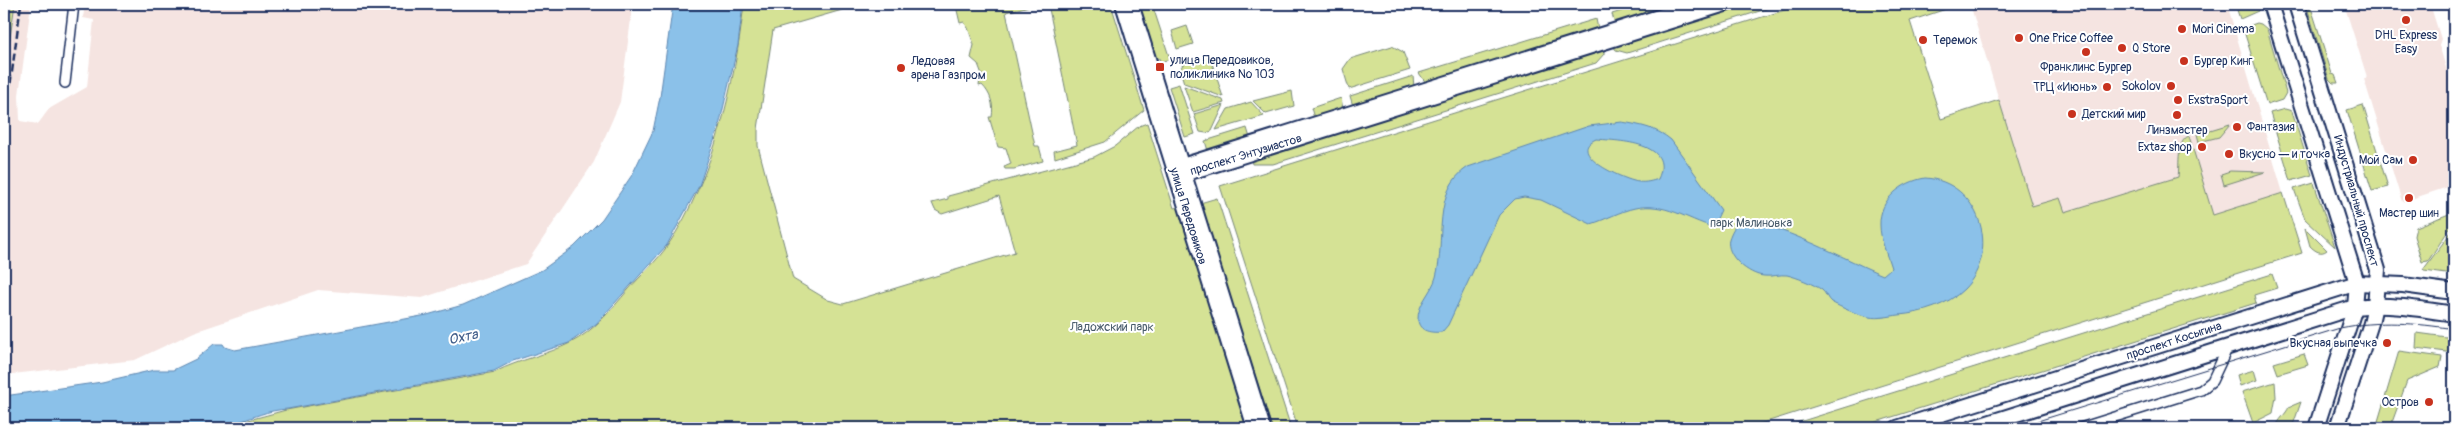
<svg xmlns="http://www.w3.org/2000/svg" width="2458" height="432" font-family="Pangolin,sans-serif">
  <rect width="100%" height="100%" fill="#fff"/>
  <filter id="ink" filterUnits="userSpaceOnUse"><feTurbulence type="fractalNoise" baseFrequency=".02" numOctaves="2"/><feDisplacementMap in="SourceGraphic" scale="10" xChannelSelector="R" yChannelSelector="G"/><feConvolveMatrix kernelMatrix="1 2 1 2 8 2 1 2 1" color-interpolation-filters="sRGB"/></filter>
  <g filter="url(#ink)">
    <g fill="#f5e4e1">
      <path d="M4 4H31L19 95 20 121 38 124 49 109 87 87 94 20 83 18 85 4H633L620 102 594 162 526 264 422 298 318 290 194 332 135 360 4 375Z"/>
      <path d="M1970 4H2227L2283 193 2213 215 2199 171 2064 213 2031 206Z"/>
      <path d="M2344 4H2430L2441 39 2439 45 2454 94V185L2402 202 2364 79 2367 77Z"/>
    </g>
    <g fill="#d5e295" stroke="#78887a">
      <path d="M4 4H15L4 77Z"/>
      <path d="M744 4H863L773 30 758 129V146L793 279 828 300 843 304 1015 252 999 196 942 214 935 210 932 203 948 199V196L1094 157 1115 146 1139 126 1147 123 1174 208 1179 207 1250 428H219L286 410 495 372C520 359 547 355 570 343 594 331 611 310 628 290 641 275 657 261 668 245 714 177 735 83 744 4Z"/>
      <path d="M962 4H1037L1006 12 1035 146H1039L1043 161 1014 169H1005L1004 167 1011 164 1006 148 998 147 989 117H992C994 105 991 94 982 85L979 86 980 78 983 77 978 64 971 58 974 45 968 28 964 22 960 23 956 6Z"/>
      <path d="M1048 4H1111L1144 110 1105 142 1055 158 1054 151 1077 145Z"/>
      <path d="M1137 4H1152L1170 59 1160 62 1159 58 1154 59Z"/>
      <path d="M1645 4H1680L1615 24 1612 14Z"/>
      <path d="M1745 4H1782L1627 53 1616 50 1613 46Z"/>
      <path d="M1804 4H1961L1910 21 1941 119 1999 100 2032 206 2060 198 2065 212 2178 177C2180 164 2176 141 2189 136L2213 215 2283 193 2302 253 1747 428H1298L1220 186Z"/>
      <path d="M2235 4H2259L2258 11 2240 19Z"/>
      <path d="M2306 4H2310L2332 74 2335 75 2338 83H2333L2329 79Z"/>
      <path d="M1596 19 1598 29 1426 83 1419 73Z"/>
      <path d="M2257 23 2261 24 2267 29 2286 93 2282 100 2267 105 2243 28Z"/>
      <path d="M1187 26 1193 44 1177 49 1172 31Z"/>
      <path d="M1392 46 1403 52 1410 70 1349 89 1343 69 1350 59Z"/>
      <path d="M1604 48V54L1596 63 1273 164H1252L1251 159Z"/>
      <path d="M1208 56 1210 57 1223 97 1184 83 1180 70 1183 64Z"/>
      <path d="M1413 76 1414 87 1353 106 1350 96Z"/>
      <path d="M1179 84 1195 134 1185 137 1169 87Z"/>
      <path d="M1184 86 1223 100 1224 103 1193 112Z"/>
      <path d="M1292 91 1294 106 1266 114 1253 101Z"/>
      <path d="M1341 98 1343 109 1314 118 1311 108Z"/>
      <path d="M1251 102 1264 116 1216 130 1228 109Z"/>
      <path d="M1224 105 1212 131 1206 133 1200 132 1194 114Z"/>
      <path d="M2363 105 2388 187 2372 191 2347 110Z"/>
      <path d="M2285 109 2292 111 2293 115 2312 175 2291 181 2270 113Z"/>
      <path d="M2230 124 2219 137 2199 142 2197 134Z"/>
      <path d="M1247 128 1250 138 1208 151 1205 141Z"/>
      <path d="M2230 171 2265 172 2224 185 2221 174Z"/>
      <path d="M2314 183 2335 247 2305 219 2294 189Z"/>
      <path d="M1217 198 1291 428H1272L1200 203Z"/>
      <path d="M2454 212V222L2428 261 2422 262 2414 236 2416 227Z"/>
      <path d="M2305 228 2327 250C2321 255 2315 251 2310 246Z"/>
      <path d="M2454 228V275L2424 271 2423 270Z"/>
      <path d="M2272 274 2277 288 2254 295 2256 303 1857 428H1780Z"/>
      <path d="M2417 333 2454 338V353L2416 348Z"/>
      <path d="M2399 351 2442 357 2440 367 2407 381 2390 428H2376Z"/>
      <path d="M2304 354 2308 365 2278 374 2274 363Z"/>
      <path d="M2254 370 2257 380 2240 386 2237 375Z"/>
      <path d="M2275 382 2276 397 2273 413 2253 423 2242 392Z"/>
      <path d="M2301 402 2292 428H2275C2279 419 2286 414 2289 407Z"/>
    </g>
    <g fill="#8bc1e9" stroke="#5e87b1" fill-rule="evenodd">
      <path d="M673 4H743L738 45 719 126 699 186 667 245 596 324 569 343 513 361 494 371 288 409C266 410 254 418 234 423 221 427 209 423 194 428H4V396L102 382 154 370H173L196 359 214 344H223L225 347 235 350 427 315 463 305 542 270 574 247 602 219 632 175 653 131 660 97Z"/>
      <path d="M1622 122C1640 125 1657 128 1671 140L1721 210 1713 227C1686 219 1665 202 1635 208 1620 211 1605 220 1591 224L1541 200 1524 197 1515 199 1499 215 1448 325 1442 332C1432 333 1419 332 1418 320 1417 304 1432 292 1436 277 1446 241 1431 191 1468 167L1589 126ZM1596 139C1620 141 1675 142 1658 179 1653 181 1645 183 1639 182 1626 181 1564 154 1596 139Z"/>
      <path d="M1925 178C1979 181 2002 251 1964 289 1948 305 1922 313 1899 315 1890 316 1878 319 1869 317 1858 315 1840 307 1831 302 1827 299 1826 293 1822 290 1814 284 1796 277 1787 275 1780 274 1772 277 1764 276 1749 275 1725 256 1729 239 1731 233 1735 223 1742 222 1768 218 1855 264 1883 275L1891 268C1887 255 1880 239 1880 225 1879 199 1902 182 1925 178Z"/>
    </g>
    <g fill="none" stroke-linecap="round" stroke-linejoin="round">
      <defs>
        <g id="street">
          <path d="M65 83 74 4"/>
          <path d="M2080 428 2201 390 2212 381 2227 349"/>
        </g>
        <g id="secondary">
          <path d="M1122 4 1254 428"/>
          <path d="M1132 4 1264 428"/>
          <path d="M1175 173 1186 174 1203 169 1728 4"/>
          <path d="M1175 173 1182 165 1697 4"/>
        </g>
        <g id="primary">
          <path d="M2270 4 2357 283 2355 307 2316 428"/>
          <path d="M2296 4 2378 270 2375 305 2371 323 2337 428"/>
          <path d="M1897 428 2357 283 2403 285 2454 292"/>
          <path d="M1972 428 2355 307C2389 303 2421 309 2454 314"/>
        </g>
      </defs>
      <use href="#street" stroke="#1b2f5e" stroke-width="12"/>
      <use href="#secondary" stroke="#1b2f5e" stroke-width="16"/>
      <use href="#primary" stroke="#1b2f5e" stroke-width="18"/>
      <use href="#street" stroke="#fff" stroke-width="9"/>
      <use href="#secondary" stroke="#fff" stroke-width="12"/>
      <use href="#primary" stroke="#fff" stroke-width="14"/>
      <path stroke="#1b2f5e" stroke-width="1" d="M2015 428 2340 328C2379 320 2416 323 2454 329"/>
      <path stroke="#1b2f5e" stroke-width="2.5" stroke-dasharray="8 4" stroke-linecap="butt" d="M4 132 21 4"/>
    </g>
  </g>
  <g fill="#c8321e" stroke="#fff" stroke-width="2">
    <circle cx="2406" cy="20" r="5"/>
    <circle cx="2182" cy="29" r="5"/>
    <circle cx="2019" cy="38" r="5"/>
    <circle cx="1923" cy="40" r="5"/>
    <circle cx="2122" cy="48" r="5"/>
    <circle cx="2086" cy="52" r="5"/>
    <circle cx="2184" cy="61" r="5"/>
    <rect x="1155" y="62" width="10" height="10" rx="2.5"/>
    <circle cx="901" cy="68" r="5"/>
    <circle cx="2171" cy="86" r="5"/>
    <circle cx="2107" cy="87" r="5"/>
    <circle cx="2178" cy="100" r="5"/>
    <circle cx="2072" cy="114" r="5"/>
    <circle cx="2177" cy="115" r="5"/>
    <circle cx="2237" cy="127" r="5"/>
    <circle cx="2202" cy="147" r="5"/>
    <circle cx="2229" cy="154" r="5"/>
    <circle cx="2413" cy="160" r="5"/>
    <circle cx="2409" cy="198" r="5"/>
    <circle cx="2387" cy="343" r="5"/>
    <circle cx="2429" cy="402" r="5"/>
  </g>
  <g text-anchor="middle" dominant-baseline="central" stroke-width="4" stroke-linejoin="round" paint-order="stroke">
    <g font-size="12" fill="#1b2f5e" stroke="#fff" text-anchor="start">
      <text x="2192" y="29">Mori Cinema</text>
      <text x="2406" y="35" text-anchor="middle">DHL Express<tspan x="2406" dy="14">Easy</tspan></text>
      <text x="2029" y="38">One Price Coffee</text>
      <text x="1933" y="40">Теремок</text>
      <text x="2132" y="48">Q Store</text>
      <text x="1170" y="60">улица Передовиков,<tspan x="1170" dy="14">поликлиника № 103</tspan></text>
      <text x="911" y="61">Ледовая<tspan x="911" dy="14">арена Газпром</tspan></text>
      <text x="2194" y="61">Бургер Кинг</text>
      <text x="2086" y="67" text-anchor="middle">Франклинс Бургер</text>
      <text x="2161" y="86" text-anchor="end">Sokolov</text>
      <text x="2097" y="87" text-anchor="end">ТРЦ «Июнь»</text>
      <text x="2188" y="100">ExstraSport</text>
      <text x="2082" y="114">Детский мир</text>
      <text x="2247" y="127">Фантазия</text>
      <text x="2177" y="130" text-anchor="middle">Линзмастер</text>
      <text x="2192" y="147" text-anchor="end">Extaz shop</text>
      <text x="2239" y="154">Вкусно — и точка</text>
      <text x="2403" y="160" text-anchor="end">Мой Сам</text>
      <text x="2409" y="213" text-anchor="middle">Мастер шин</text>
      <text x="2377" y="343" text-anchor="end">Вкусная выпечка</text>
      <text x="2419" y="402" text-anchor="end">Остров</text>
    </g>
    <g font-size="12" fill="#1b2f5e" stroke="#fff">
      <text transform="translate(1246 155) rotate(-17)">проспект Энтузиастов</text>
      <text transform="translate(2356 201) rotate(74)">Индустриальный проспект</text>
      <text transform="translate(1188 216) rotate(73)">улица Передовиков</text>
      <text transform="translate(2174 341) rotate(-18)">проспект Косыгина</text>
    </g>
    <g font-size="12" fill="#4a5c6c" stroke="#fff">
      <text x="1751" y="223">парк Малиновка</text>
      <text x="1112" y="327">Ладожский парк</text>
    </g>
    <g font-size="14" font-style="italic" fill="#3d5b88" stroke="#fff">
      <text transform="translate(463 337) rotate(-12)">Охта</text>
    </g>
  </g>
  <rect width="2458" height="432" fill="none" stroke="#fff" stroke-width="20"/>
  <rect x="10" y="10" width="2438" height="412" fill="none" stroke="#1b2f5e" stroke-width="2" filter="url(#ink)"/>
</svg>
